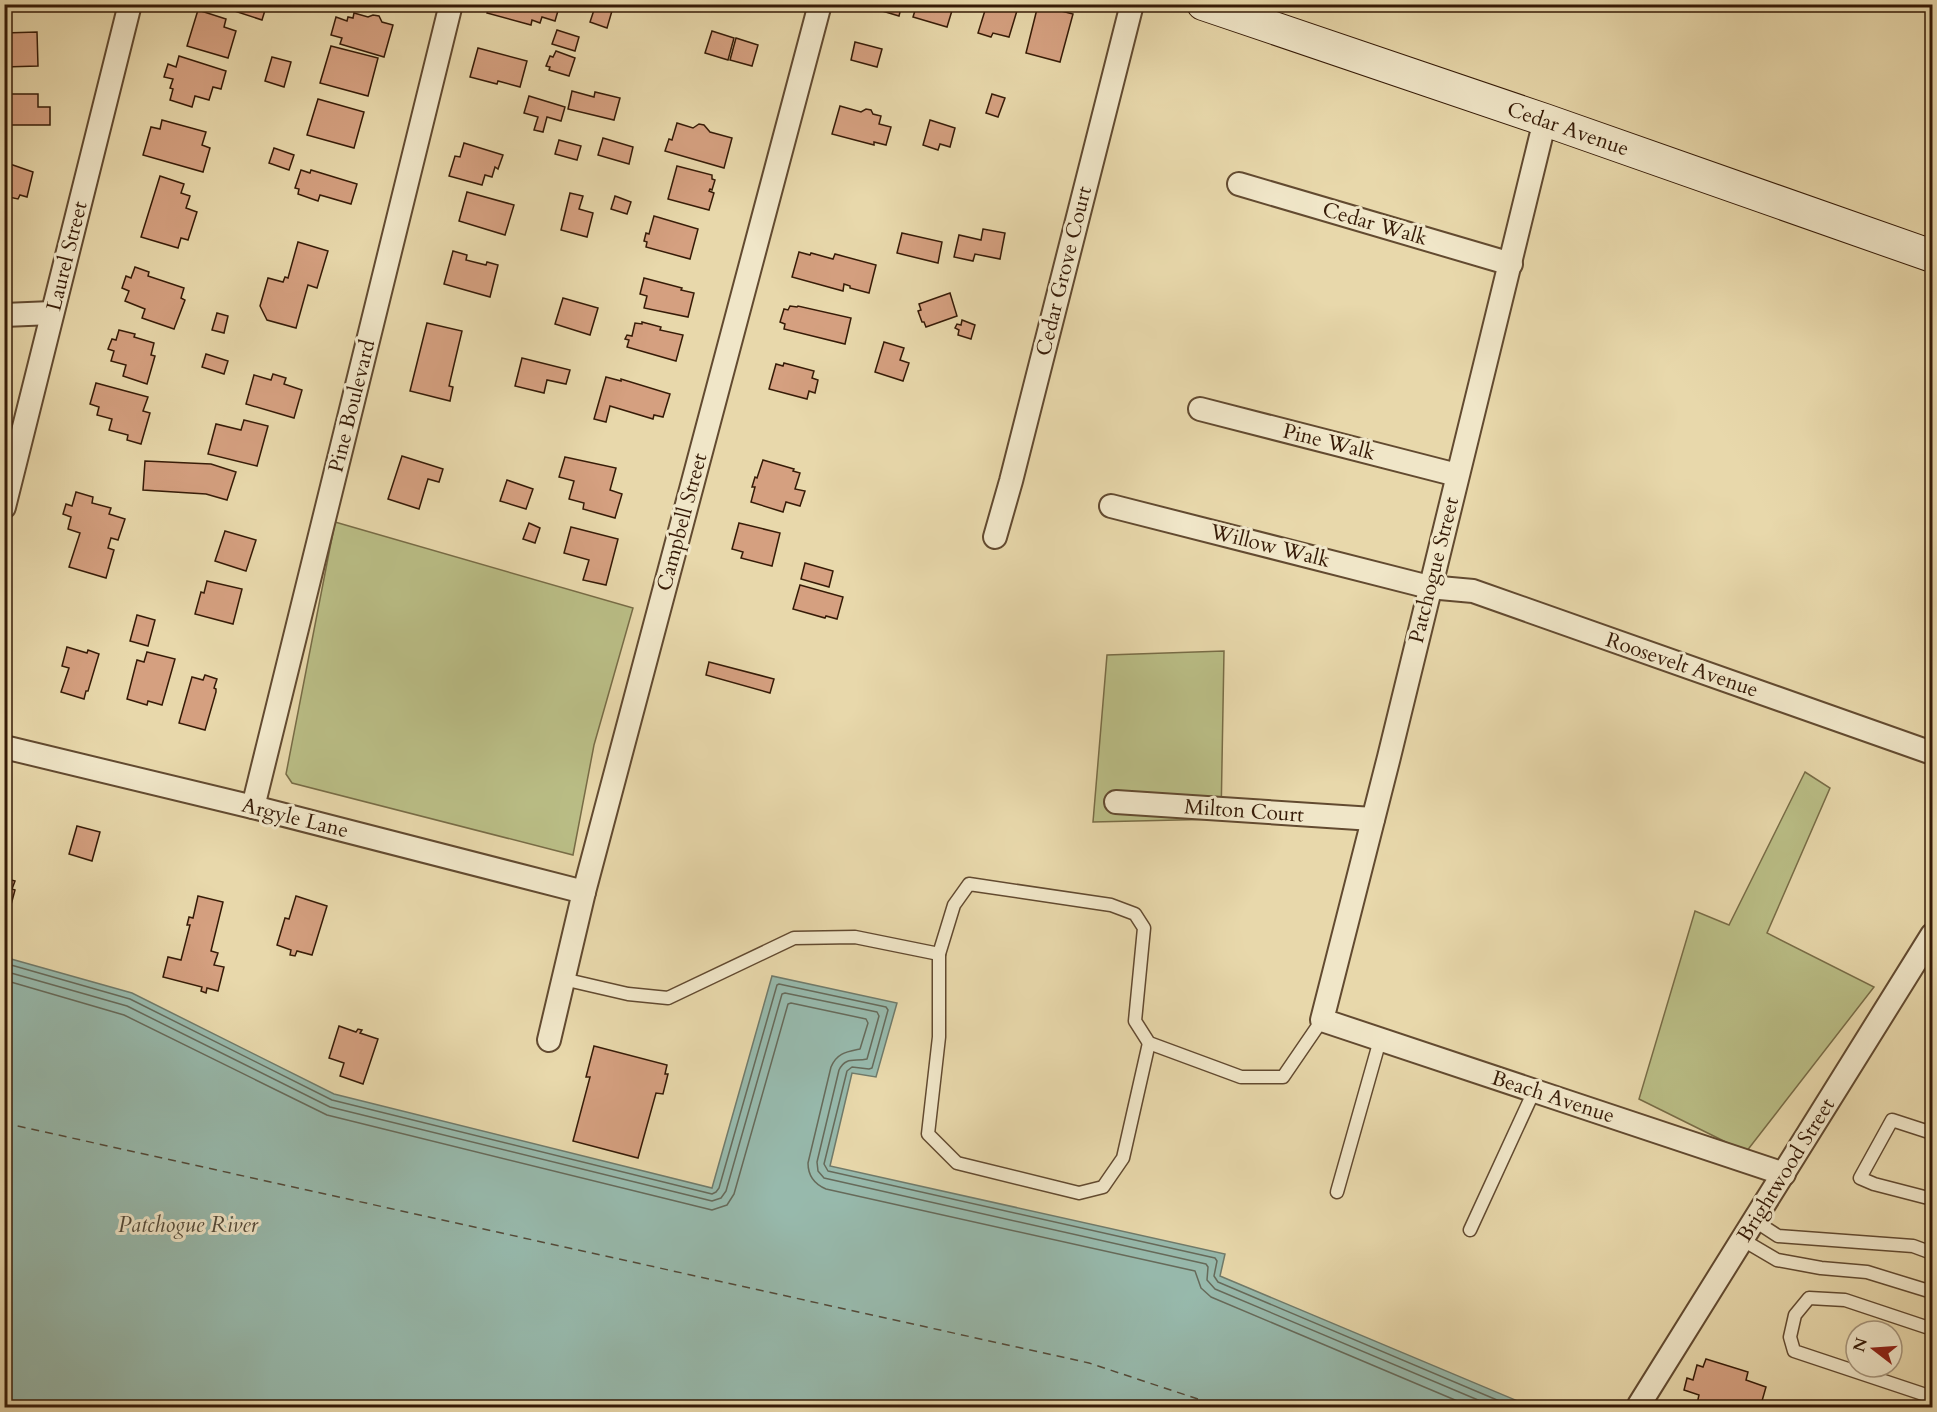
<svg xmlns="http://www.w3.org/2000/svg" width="1937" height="1412" font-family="Cardo,serif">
  <rect width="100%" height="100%" fill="#e8d8ab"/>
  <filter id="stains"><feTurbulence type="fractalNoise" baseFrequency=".00333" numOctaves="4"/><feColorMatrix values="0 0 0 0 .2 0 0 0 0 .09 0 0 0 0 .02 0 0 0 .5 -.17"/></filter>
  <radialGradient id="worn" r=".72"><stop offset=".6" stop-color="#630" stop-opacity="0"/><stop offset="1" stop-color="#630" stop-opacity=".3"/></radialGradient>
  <g fill="#babe86" stroke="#786c46" stroke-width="1.5">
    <path d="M335 522 633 608 594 745 573 855 292 783 286 774Z"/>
    <path d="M1224 651 1221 819 1093 822 1107 655Z"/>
    <path d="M1805 772 1830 788 1767 933 1874 987 1746 1152 1639 1099 1695 911 1729 925Z"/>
  </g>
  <path fill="#97b9ac" stroke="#707a6a" stroke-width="1.5" d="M4 957 132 993 334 1094 712 1188 772 976 897 1003 876 1077 852 1073 830 1166 1225 1254 1220 1276 1532 1407H5Z"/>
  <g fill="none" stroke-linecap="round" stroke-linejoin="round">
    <g stroke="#666a5a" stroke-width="1.5">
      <path d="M4 963 130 999 332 1100 712 1194 716 1192 719 1188 777 985 779 984 886 1007 888 1010 872 1068 869 1069 852 1067 847 1071 824 1164 828 1171 1215 1258 1217 1261 1214 1276 1218 1282 1516 1408"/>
      <path d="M4 971 127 1006 330 1107 712 1201 721 1198 726 1191 782 994 785 993 877 1012 879 1016 867 1059C855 1062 846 1056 839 1070L817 1162 818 1171 824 1178 1206 1264 1208 1267 1207 1280 1215 1289 1497 1408"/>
      <path d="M4 980 124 1015 327 1115 712 1210 727 1205 734 1194 788 1004 791 1003 866 1019 868 1023 860 1049C846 1052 837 1053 831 1067L808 1163C808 1176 814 1184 826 1189L1195 1271 1201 1288 1211 1297 1474 1408"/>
    </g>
    <path stroke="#534a39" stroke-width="1.5" stroke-dasharray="8 6" stroke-linecap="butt" d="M4 1123 1089 1363 1225 1408"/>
  </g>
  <g fill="#d5a080" stroke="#361b07" stroke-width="1.5">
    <path d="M213 4H274L272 9 266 7 262 20Z"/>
    <path d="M490 4H560L555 21 542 17 540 23 532 20 531 25 487 13Z"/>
    <path d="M596 4H614L607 28 590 22Z"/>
    <path d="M859 4H902L899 16Z"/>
    <path d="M917 4H954L947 27 913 17Z"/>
    <path d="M987 4H1019L1009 37 993 33 991 37 978 33Z"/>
    <path d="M1038 5 1073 14 1060 62 1026 53Z"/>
    <path d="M198 10 226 19 224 27 236 31 228 58 187 46Z"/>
    <path d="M354 13 368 17 373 15 379 16 382 22 393 25 384 57 340 44 342 38 331 35 336 17 347 21 348 17 353 18Z"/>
    <path d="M557 30 579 37 575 51 552 44Z"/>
    <path d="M712 31 734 38 728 60 705 53Z"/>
    <path d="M37 32 38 66 4 67V33Z"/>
    <path d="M736 38 758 45 752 66 730 60Z"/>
    <path d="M855 42 882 49 877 67 851 60Z"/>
    <path d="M331 46 378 58 368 96 320 83Z"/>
    <path d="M478 48 527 61 520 87 498 81 497 84 470 77Z"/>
    <path d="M556 51 575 58 569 76 549 70 550 67 546 66 550 56 553 57Z"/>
    <path d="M179 56 226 71 221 89 213 87 209 100 195 96 192 107 170 100 173 89 170 88 173 79 164 77 168 64 176 67Z"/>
    <path d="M272 57 291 62 284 87 265 81Z"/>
    <path d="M572 91 594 97 595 92 620 98 614 120 568 109Z"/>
    <path d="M4 94H38V107H50V125H4Z"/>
    <path d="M992 94 1005 98 998 117 986 113Z"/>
    <path d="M529 96 565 107 561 121 547 117 543 132 534 130 538 117 524 113Z"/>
    <path d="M318 99 364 112 354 148 307 135Z"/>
    <path d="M840 106 861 112 866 109 871 110 873 114 881 116 879 124 891 127 886 145 874 142V145L832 134Z"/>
    <path d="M162 120 206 132 202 145 210 148 203 172 143 155 151 127 160 129Z"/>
    <path d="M930 120 955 128 950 147 940 144 938 150 923 145Z"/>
    <path d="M677 123 693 128 699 124 704 125 710 132 732 138 724 168 665 151 669 139 672 140Z"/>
    <path d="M603 138 633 147 629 164 598 155Z"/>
    <path d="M559 140 581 146 577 160 555 154Z"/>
    <path d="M464 143 503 155 498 169 495 167 492 177 485 175 482 185 449 176 455 156 460 157Z"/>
    <path d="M274 148 294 155 289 170 269 163Z"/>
    <path d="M4 158 11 160 10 164 33 172 27 197 20 195 18 199 4 196Z"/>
    <path d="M677 166 712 175V179L715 180 712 190 710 189 709 191 714 193 709 210 668 199Z"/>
    <path d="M301 170 310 173 311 170 357 184 351 204 320 195 318 201 298 194 299 189 295 188Z"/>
    <path d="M160 176 184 184 181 193 190 196 186 208 197 212 188 240 181 238 178 248 141 237Z"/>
    <path d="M467 192 514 205 505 235 459 221Z"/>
    <path d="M570 193 583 196 579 209 593 213 587 237 561 230Z"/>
    <path d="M615 196 631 202 627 214 611 209Z"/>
    <path d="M654 216 698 229 690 259 646 247 647 242 644 241 646 233 649 234Z"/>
    <path d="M983 229 1005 233 1000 259 975 254 973 261 954 257 959 235 981 240Z"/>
    <path d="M902 233 942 242 938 263 897 253Z"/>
    <path d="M298 242 328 251 317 288 308 285 296 328 267 320 260 306 268 278 283 282 285 277 288 278Z"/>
    <path d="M453 251 467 255 466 260 486 265 487 262 498 265 490 297 444 284Z"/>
    <path d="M799 252 810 255 811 253 833 259 835 254 876 265 869 293 850 288V286L844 284 843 291 792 277Z"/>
    <path d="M135 267 149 272 148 276 184 288 181 298 185 300 174 329 142 318 145 309 125 301 129 291 122 288 126 276 131 278Z"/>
    <path d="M644 278 682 288 681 290 694 293 688 317 644 308 647 296 640 294Z"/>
    <path d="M950 293 957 316 926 327 924 322H922L918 311 921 310 919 304Z"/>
    <path d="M563 298 598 308 590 335 555 324Z"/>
    <path d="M790 306 797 307 798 306 851 318 845 344 784 329 785 324 780 322 784 309 788 310Z"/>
    <path d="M217 313 228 316 224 333 212 330Z"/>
    <path d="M962 320 975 325 971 339 958 335 959 330 955 328 957 324 961 325Z"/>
    <path d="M642 322 661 327 660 330 683 335 676 361 627 347 629 340 625 339 627 335 632 336 635 323 642 324Z"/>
    <path d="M427 323 462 331 449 386 453 387 450 401 410 391Z"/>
    <path d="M119 330 135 334 134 337 154 343 151 355 155 356 147 384 123 376 126 365 111 361 114 351 108 349 112 339 116 340Z"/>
    <path d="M884 342 904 348 900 360 909 363 903 381 875 372Z"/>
    <path d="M206 354 228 361 224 374 202 367Z"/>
    <path d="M522 358 570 370 566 384 547 380 544 393 515 386Z"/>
    <path d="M784 363 814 371 812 378 818 380 815 393 809 391 807 399 769 389 776 364 783 366Z"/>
    <path d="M273 374 286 378 284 384 302 390 294 418 246 404 254 375 271 380Z"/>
    <path d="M606 377 621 381V379L670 394 663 417 654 415 653 419 610 406 606 422 594 419Z"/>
    <path d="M96 383 148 397 143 411 150 413 141 444 127 440 128 435 109 430 112 419 97 415 99 407 90 404Z"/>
    <path d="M244 420 268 426 257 466 208 454 216 424 241 430Z"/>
    <path d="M402 456 443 469 439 482 428 479 419 509 388 499Z"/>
    <path d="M565 457 616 468 610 490 622 494 615 518 583 509 584 503 569 499 574 481 559 477Z"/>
    <path d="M763 460 794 469 793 471 800 473 795 489 805 491 800 506 786 502 783 512 751 502 755 487H752L755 477 757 478Z"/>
    <path d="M145 461 211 464 236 472 227 500 206 494 143 490Z"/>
    <path d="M507 480 533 489 526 509 500 501Z"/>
    <path d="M76 492 93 497 92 503 111 508 109 514 125 519 118 540 111 538 108 548 114 550 106 578 69 567 80 533 68 529 71 517 63 514 66 504 72 506Z"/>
    <path d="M529 523 540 528 535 543 523 539Z"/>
    <path d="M739 523 780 533 772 566 741 558 743 552 732 549Z"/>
    <path d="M571 527 618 539 606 585 583 580 589 560 564 553Z"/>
    <path d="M225 531 256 540 246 571 215 561Z"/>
    <path d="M805 563 833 571 829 587 801 579Z"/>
    <path d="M207 581 242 589 233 624 195 614 201 592 204 593Z"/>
    <path d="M800 585 843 597 837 619 826 616 825 618 793 609Z"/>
    <path d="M137 615 155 620 148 646 130 641Z"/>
    <path d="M67 647 87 653 88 650 99 654 88 691H86L84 699 61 692 69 668 62 666Z"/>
    <path d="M147 652 175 659 162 705 148 701 147 705 127 699 137 660 144 662Z"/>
    <path d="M709 662 774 679 770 693 706 675Z"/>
    <path d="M205 675 217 679 214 688 216 689V692L205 730 179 723 192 677 203 680Z"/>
    <path d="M77 826 100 832 92 861 69 854Z"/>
    <path d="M4 878 15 881 12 889 15 890 5 927Z"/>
    <path d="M198 896 223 902 211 951 218 953 214 965 224 967 218 991 207 988 206 993 201 991 202 987 163 977 168 957 181 960 190 925H187L189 917 193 918Z"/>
    <path d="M296 896 327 906 312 955 297 951 295 956 290 955 291 950 277 945 285 918 289 919Z"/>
    <path d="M339 1026 356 1032 358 1029 362 1030 360 1033 378 1039 363 1084 340 1076 344 1063 329 1058Z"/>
    <path d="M594 1046 667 1065 665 1074H668L663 1094 656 1093 638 1158 573 1141 590 1077H586Z"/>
    <path d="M1706 1359 1748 1372 1746 1380 1766 1387 1760 1408H1696L1699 1395 1684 1390 1687 1378 1693 1380 1697 1365 1703 1367Z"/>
  </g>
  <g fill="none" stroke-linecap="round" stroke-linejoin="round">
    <defs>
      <g id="lane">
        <path d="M939 954V1037L928 1134 957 1163 1079 1193 1103 1187 1123 1158 1149 1043"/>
        <path d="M563 979 628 994 668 998 794 938 855 937 939 954 954 905 969 884 1111 905 1135 914 1144 928 1135 1021 1149 1043 1241 1077H1283L1322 1020"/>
        <path d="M1932 1133 1892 1120 1860 1178 1874 1184 1932 1199"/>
        <path d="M1337 1192 1380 1040"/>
        <path d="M1755 1221 1778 1236 1913 1246 1932 1253"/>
        <path d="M1470 1230 1534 1091"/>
        <path d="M1743 1240 1777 1260 1821 1268 1867 1272 1932 1292"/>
        <path d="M1932 1329 1845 1300 1809 1298 1795 1315 1790 1337 1794 1351 1932 1397"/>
      </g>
      <g id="street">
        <path d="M1545 120 1389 757 1322 1020 1784 1174"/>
        <path d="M1239 184 1511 264"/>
        <path d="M4 315 52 313"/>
        <path d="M1200 409 1457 475"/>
        <path d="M1111 506 1429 587 1473 591 1932 753"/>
        <path d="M4 507 130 4"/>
        <path d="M995 537 1011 481 1132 4"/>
        <path d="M4 747 253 807 584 892"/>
        <path d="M1116 802 1373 819"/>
        <path d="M253 807 451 4"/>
        <path d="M549 1040 584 892 820 4"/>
        <path d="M1639 1405 1932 935"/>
      </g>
      <path id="secondary" d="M1203 4 1545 120 1932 256"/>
    </defs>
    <use href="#lane" stroke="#624a30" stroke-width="15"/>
    <use href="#street" stroke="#624a30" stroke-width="26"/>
    <use href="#secondary" stroke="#361b07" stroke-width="34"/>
    <use href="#lane" stroke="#f0e6c8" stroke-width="12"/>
    <use href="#street" stroke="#f0e6c8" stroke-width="22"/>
    <use href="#secondary" stroke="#f0e6c8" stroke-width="32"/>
  </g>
  <g text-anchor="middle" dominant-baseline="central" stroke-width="6" stroke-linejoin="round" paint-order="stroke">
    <g font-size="21" fill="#361b07" stroke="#f0e6c8">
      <text transform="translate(1568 129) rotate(19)">Cedar Avenue</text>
      <text transform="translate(1375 224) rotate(16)">Cedar Walk</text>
      <text transform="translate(67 256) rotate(-76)">Laurel Street</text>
      <text transform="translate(1064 271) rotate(-76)">Cedar Grove Court</text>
      <text transform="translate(352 406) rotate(-76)">Pine Boulevard</text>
      <text transform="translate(1329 442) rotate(14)">Pine Walk</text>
      <text transform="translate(682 522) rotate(-75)">Campbell Street</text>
      <text transform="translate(1270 546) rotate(14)">Willow Walk</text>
      <text transform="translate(1434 570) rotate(-76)">Patchogue Street</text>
      <text transform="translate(1682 665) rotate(19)">Roosevelt Avenue</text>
      <text transform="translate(1244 811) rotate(4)">Milton Court</text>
      <text transform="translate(295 818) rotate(14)">Argyle Lane</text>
      <text transform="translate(1553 1097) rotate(18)">Beach Avenue</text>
      <text transform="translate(1786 1170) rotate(-58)">Brightwood Street</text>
    </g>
    <g font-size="22" font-style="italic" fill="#534a39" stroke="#f0e6c8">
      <text x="188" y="1225">Patchogue River</text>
    </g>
  </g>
  <rect width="1937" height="1412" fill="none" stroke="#e8d8ab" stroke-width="24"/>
  <rect x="6" y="6" width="1925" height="1400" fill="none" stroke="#361b07" stroke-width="3"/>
  <rect x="12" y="12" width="1913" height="1388" fill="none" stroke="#361b07" stroke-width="1.5"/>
  <g transform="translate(1874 1349) rotate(287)"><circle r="28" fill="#f0e6c8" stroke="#a6957b" stroke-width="1.5"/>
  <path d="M0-4.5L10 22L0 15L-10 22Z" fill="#8f2418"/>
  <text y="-9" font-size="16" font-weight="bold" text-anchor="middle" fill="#361b07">N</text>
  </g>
  <rect width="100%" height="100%" filter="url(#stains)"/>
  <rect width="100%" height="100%" fill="url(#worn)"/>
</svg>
